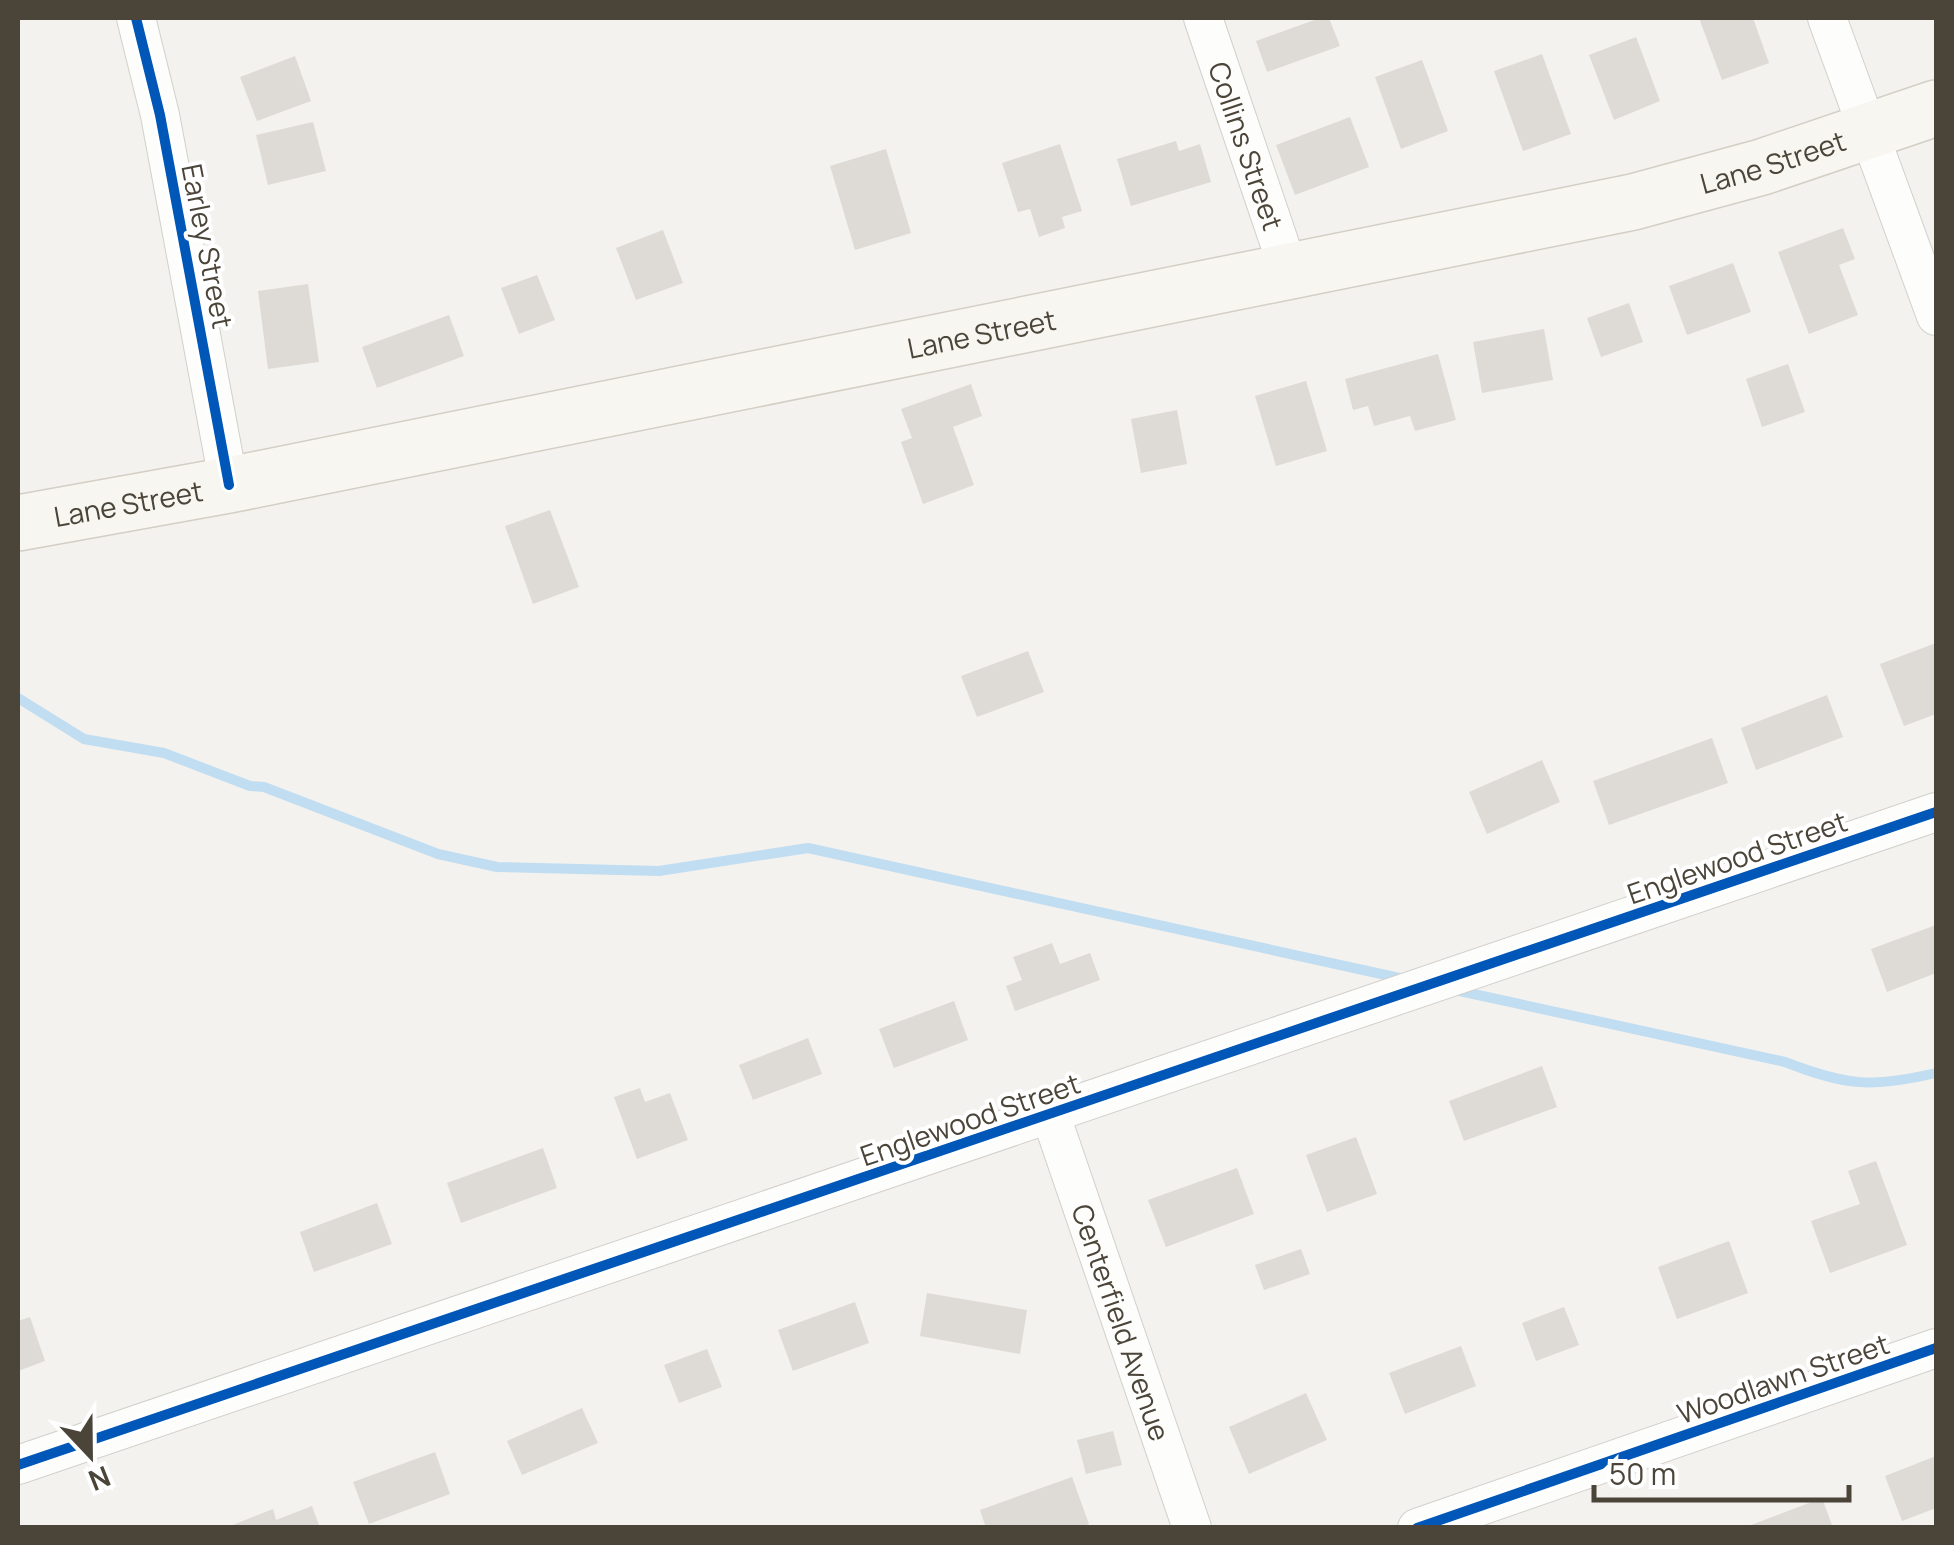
<svg xmlns="http://www.w3.org/2000/svg" width="1954" height="1545" font-family="Manrope,sans-serif">
  <rect width="100%" height="100%" fill="#f4f2ee"/>
  <g fill="none" stroke-linecap="round" stroke-linejoin="round">
    <g stroke="#c0ddf1" stroke-width="10">
      <path d="M18 698 84 739 164 753 250 786 264 787 438 854 497 867 659 871 808 848 1404 979"/>
      <path d="M1455 990 1785 1062C1847 1086 1871 1088 1936 1073"/>
    </g>
  </g>
  <g fill="#dedbd6">
    <path d="M1320 18H1329L1340 46 1267 72 1256 41Z"/>
    <path d="M1699 18H1753L1769 63 1722 80Z"/>
    <path d="M1636 37 1660 101 1614 120 1589 55Z"/>
    <path d="M1542 54 1571 134 1523 151 1494 71Z"/>
    <path d="M295 56 311 101 257 121 240 77Z"/>
    <path d="M1422 60 1448 131 1401 149 1375 77Z"/>
    <path d="M1350 117 1369 167 1295 195 1276 145Z"/>
    <path d="M313 122 326 171 268 185 256 135Z"/>
    <path d="M1176 141 1179 151 1200 144 1211 182 1131 206 1117 159Z"/>
    <path d="M1060 144 1082 211 1062 217 1065 228 1039 237 1030 209 1018 212 1002 163Z"/>
    <path d="M886 149 911 233 855 250 830 166Z"/>
    <path d="M1843 228 1855 259 1839 265 1858 315 1809 334 1778 252Z"/>
    <path d="M663 230 683 283 636 300 616 248Z"/>
    <path d="M1733 263 1751 312 1687 335 1669 286Z"/>
    <path d="M537 275 555 320 519 334 501 288Z"/>
    <path d="M308 284 319 362 268 369 258 291Z"/>
    <path d="M1629 303 1643 342 1601 357 1587 318Z"/>
    <path d="M449 315 464 356 377 388 362 347Z"/>
    <path d="M1544 329 1553 380 1482 393 1473 342Z"/>
    <path d="M1438 354 1456 420 1415 431 1410 416 1374 426 1368 406 1353 410 1345 379Z"/>
    <path d="M1788 364 1805 412 1762 427 1746 379Z"/>
    <path d="M1306 381 1327 451 1276 466 1255 396Z"/>
    <path d="M971 384 982 416 953 427 974 485 923 504 901 442 912 438 901 409Z"/>
    <path d="M1177 410 1187 464 1141 473 1131 419Z"/>
    <path d="M550 510 579 587 533 604 505 526Z"/>
    <path d="M1936 643V714L1904 726 1880 664Z"/>
    <path d="M1028 651 1044 692 977 717 961 676Z"/>
    <path d="M1827 695 1843 737 1756 770 1741 728Z"/>
    <path d="M1712 738 1728 783 1609 825 1593 781Z"/>
    <path d="M1542 760 1560 802 1487 834 1469 792Z"/>
    <path d="M1936 925V973L1887 992 1871 949Z"/>
    <path d="M1052 943 1060 964 1090 953 1100 980 1015 1011 1006 986 1022 980 1013 957Z"/>
    <path d="M954 1001 968 1040 894 1068 879 1029Z"/>
    <path d="M808 1038 822 1074 753 1100 739 1065Z"/>
    <path d="M1542 1066 1557 1107 1464 1141 1449 1101Z"/>
    <path d="M640 1088 645 1102 670 1093 688 1140 637 1159 614 1097Z"/>
    <path d="M1356 1137 1377 1194 1327 1212 1306 1155Z"/>
    <path d="M543 1148 557 1188 461 1223 447 1183Z"/>
    <path d="M1876 1161 1907 1245 1830 1273 1811 1221 1860 1204 1848 1171Z"/>
    <path d="M1237 1168 1254 1214 1166 1247 1148 1200Z"/>
    <path d="M377 1203 392 1244 314 1272 300 1232Z"/>
    <path d="M1729 1241 1748 1293 1677 1319 1658 1267Z"/>
    <path d="M1301 1249 1310 1274 1264 1290 1255 1265Z"/>
    <path d="M927 1293 1027 1310 1020 1354 920 1336Z"/>
    <path d="M855 1302 869 1343 793 1371 778 1330Z"/>
    <path d="M1564 1307 1579 1345 1536 1361 1522 1323Z"/>
    <path d="M30 1317 45 1361 18 1371V1321Z"/>
    <path d="M1461 1346 1476 1386 1405 1414 1389 1373Z"/>
    <path d="M707 1349 722 1387 679 1403 664 1365Z"/>
    <path d="M1306 1393 1327 1440 1249 1474 1229 1427Z"/>
    <path d="M582 1408 598 1443 522 1475 507 1441Z"/>
    <path d="M1113 1431 1122 1465 1086 1474 1077 1440Z"/>
    <path d="M435 1452 450 1494 369 1524 353 1482Z"/>
    <path d="M1936 1456V1508L1902 1521 1885 1476Z"/>
    <path d="M1072 1477 1089 1524 1080 1528H986L980 1510Z"/>
    <path d="M1822 1498 1833 1528H1746V1527Z"/>
    <path d="M312 1506 320 1528H225L273 1509 276 1520Z"/>
  </g>
  <g fill="none" stroke-linecap="round" stroke-linejoin="round">
    <defs>
      <g id="minor">
        <path d="M136 18 160 115 229 485"/>
        <path id="s1" d="M1203 18 1290 274"/>
        <path d="M1827 18 1936 316"/>
        <path id="s2" d="M1051 1116 1192 1528"/>
        <path d="M18 1465 1936 812"/>
        <path d="M1417 1528 1936 1348"/>
      </g>
      <g id="secondary">
        <path id="s3" d="M18 523 229 485 1633 202 1762 167 1936 108"/>
      </g>
    </defs>
    <use href="#minor" stroke="#d2d0cb" stroke-width="40"/>
    <use href="#secondary" stroke="#d3cfc5" stroke-width="58"/>
    <use href="#minor" stroke="#fdfdfc" stroke-width="38"/>
    <use href="#secondary" stroke="#f7f6f1" stroke-width="55"/>
    <defs>
      <g id="cycleway">
        <path d="M136 18 160 115 229 485"/>
        <path d="M18 1465 1936 812"/>
        <path d="M1417 1528 1936 1348"/>
      </g>
    </defs>
    <use href="#cycleway" stroke="#fff" stroke-width="16"/>
    <use href="#cycleway" stroke="#0057b8" stroke-width="10"/>
  </g>
  <g text-anchor="middle" dominant-baseline="central" stroke-width="8" stroke-linejoin="round" paint-order="stroke">
    <g font-size="28" fill="#4b4439" stroke="#fff">
      <text stroke="none"><textPath href="#s1" startOffset="135">Collins Street</textPath></text>
      <text stroke="none"><textPath href="#s3" startOffset="1792">Lane Street</textPath></text>
      <text transform="translate(208 246) rotate(79)">Earley Street</text>
      <text stroke="none"><textPath href="#s3" startOffset="982">Lane Street</textPath></text>
      <text stroke="none"><textPath href="#s3" startOffset="112">Lane Street</textPath></text>
      <text transform="translate(1737 857) rotate(-19)">Englewood Street</text>
      <text transform="translate(970 1119) rotate(-19)">Englewood Street</text>
      <text stroke="none"><textPath href="#s2" startOffset="218">Centerfield Avenue</textPath></text>
      <text transform="translate(1783 1378) rotate(-19)">Woodlawn Street</text>
    </g>
  </g>
  <rect width="1954" height="1545" fill="none" stroke="#4b4439" stroke-width="40"/>
  <g transform="translate(90 1455) rotate(158)" stroke="#ffffff" stroke-width="8" paint-order="stroke">
  <path d="M0-8L18 38L0 25L-18 38Z" fill="#4b4439"/>
  <text y="-15" font-size="28" font-weight="bold" text-anchor="middle" fill="#4b4439">N</text>
  </g>
  <path d="M1594 1485v15h255v-15" fill="none" stroke="#4b4439" stroke-width="5"/>
  <text x="1609" y="1485" font-size="30" fill="#4b4439" stroke="#ffffff" stroke-width="8" paint-order="stroke">50 m</text>
</svg>
